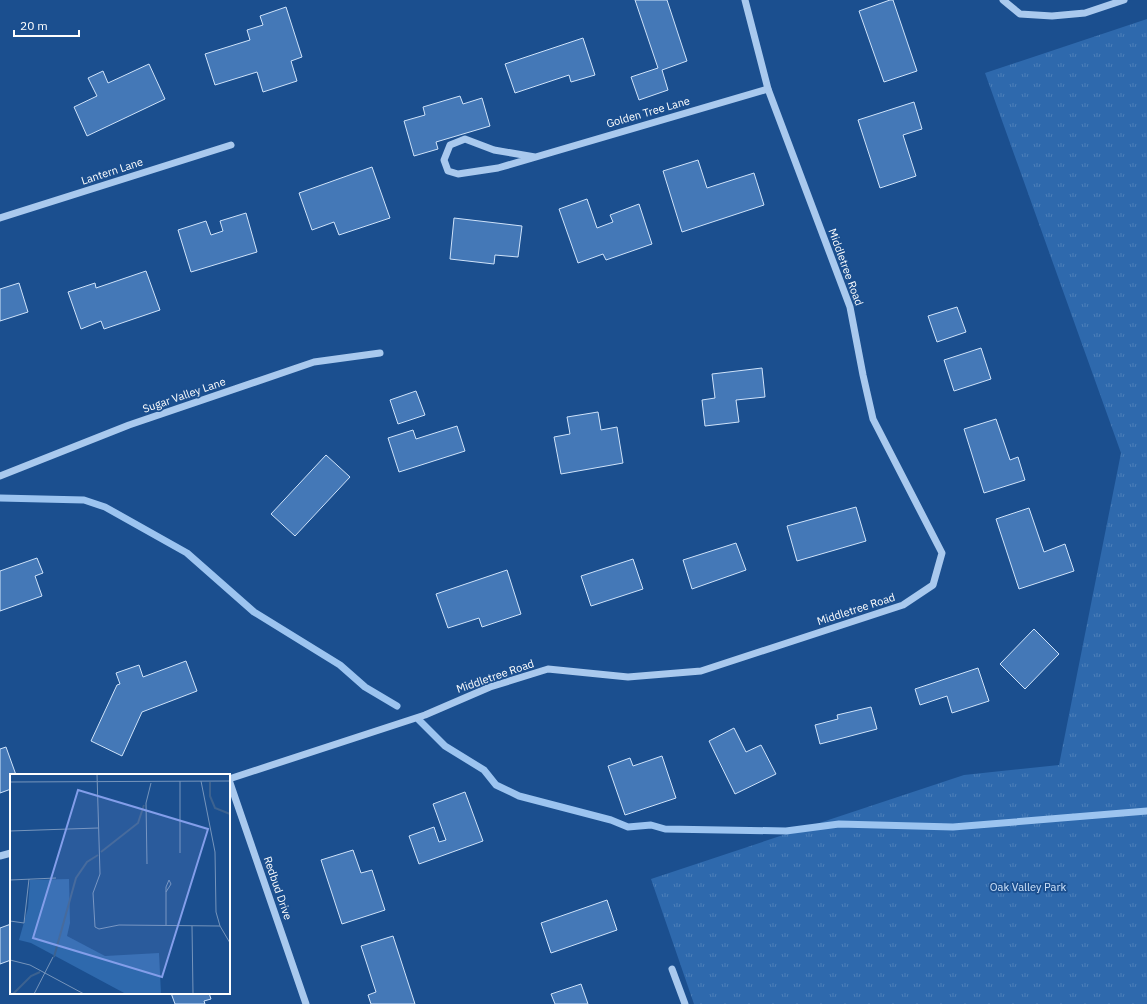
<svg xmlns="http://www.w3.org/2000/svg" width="1147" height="1004" font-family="'IBM Plex Sans',sans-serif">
  <defs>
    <pattern id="park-tufts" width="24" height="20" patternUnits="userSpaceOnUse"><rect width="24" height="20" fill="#2e69ad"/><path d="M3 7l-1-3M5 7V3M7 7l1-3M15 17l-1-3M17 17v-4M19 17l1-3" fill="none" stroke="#4d80b9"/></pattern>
  </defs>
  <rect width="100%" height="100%" fill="#1b4f8f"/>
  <path fill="url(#park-tufts)" d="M1147 19V1004H694L651 879 964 775 1059 765 1121 453 985 73Z"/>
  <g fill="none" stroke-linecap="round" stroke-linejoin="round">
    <g stroke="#9cc4f0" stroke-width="7">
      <path d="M0 498 84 500 105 507 187 553 254 612 340 665 365 687 397 706"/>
      <path d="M419 720 445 746 484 770 496 785 519 796 611 820 628 827 651 825 665 829 786 831 839 824 953 827 1147 811"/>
    </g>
  </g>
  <g fill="#4478b7" stroke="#cfe3fa">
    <path d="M635 0H667L687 61 662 70 668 90 639 100 631 77 658 68Z"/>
    <path d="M890 0H893L917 71 884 82 859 11Z"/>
    <path d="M286 7 302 57 291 61 297 81 263 92 257 72 215 85 205 54 250 40 247 30 263 25 260 16Z"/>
    <path d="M583 38 595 75 571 82 569 75 515 93 505 64Z"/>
    <path d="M149 64 165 99 87 136 74 107 97 96 88 78 103 71 108 83Z"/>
    <path d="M460 96 463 104 482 98 490 126 436 142 438 149 414 156 404 121 425 115 423 107Z"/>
    <path d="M914 102 922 129 903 135 916 176 880 188 858 120Z"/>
    <path d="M698 160 707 188 754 173 764 205 682 232 663 171Z"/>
    <path d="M372 167 390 218 339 235 334 222 312 230 299 193Z"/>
    <path d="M587 199 597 228 613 222 610 215 639 204 652 244 606 260 603 254 578 263 559 209Z"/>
    <path d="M246 213 257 252 191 272 178 230 206 221 211 235 223 231 220 221Z"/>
    <path d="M454 218 522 226 518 257 495 255 494 264 450 259Z"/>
    <path d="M146 271 160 310 104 329 101 321 81 329 68 292 95 283 96 288Z"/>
    <path d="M19 283 28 312 0 321V289Z"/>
    <path d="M957 307 966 332 937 342 928 316Z"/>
    <path d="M981 348 991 379 954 391 944 360Z"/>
    <path d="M762 368 765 397 736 400 739 422 705 426 702 400 715 398 712 374Z"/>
    <path d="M416 391 425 415 398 424 390 400Z"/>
    <path d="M598 412 601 430 617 427 623 463 561 474 554 437 570 434 567 417Z"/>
    <path d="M996 419 1010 460 1018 457 1025 480 984 493 964 429Z"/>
    <path d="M457 426 465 451 399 472 388 438 413 430 416 439Z"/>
    <path d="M326 455 350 477 295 536 271 514Z"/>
    <path d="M856 507 866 541 797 561 787 526Z"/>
    <path d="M1029 508 1044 552 1065 544 1074 571 1019 589 996 519Z"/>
    <path d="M736 543 746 570 692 589 683 560Z"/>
    <path d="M37 558 43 573 35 576 42 596 0 611V571Z"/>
    <path d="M633 559 643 589 591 606 581 576Z"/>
    <path d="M507 570 521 614 482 627 479 618 448 628 436 594Z"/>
    <path d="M1034 629 1059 654 1025 689 1000 664Z"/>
    <path d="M186 661 197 691 142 712 122 756 91 741 117 685 120 684 116 673 139 665 143 677Z"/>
    <path d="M978 668 989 701 952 713 947 696 920 705 915 689Z"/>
    <path d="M871 707 877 729 820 744 815 725 838 719 837 715Z"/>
    <path d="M734 728 746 752 761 745 776 774 735 794 709 741Z"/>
    <path d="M6 747 16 775H11V789L0 793V749Z"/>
    <path d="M662 756 676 798 625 815 608 766 630 758 633 766Z"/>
    <path d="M465 792 483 841 419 864 409 836 434 827 439 842 446 840 433 804Z"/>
    <path d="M353 850 361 873 372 870 385 910 342 924 321 860Z"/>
    <path d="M607 900 617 930 551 953 541 923Z"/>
    <path d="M11 924V960L0 964V928Z"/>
    <path d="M393 936 415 1004H371L368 995 376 992 361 946Z"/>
    <path d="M581 984 588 1004H555L551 994Z"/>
    <path d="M171 993H209L211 999 204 1001 205 1004H175Z"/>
  </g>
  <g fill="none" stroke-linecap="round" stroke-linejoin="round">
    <g stroke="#a9c9ee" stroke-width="7">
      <path d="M1003 0 1020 14 1052 16 1085 13 1124 0"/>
      <path d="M535 157 494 150 465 139 450 145 444 160 448 171 458 174 498 168 768 89"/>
      <path d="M0 218 231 145"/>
      <path d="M0 476 129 425 314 362 380 353"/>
      <path d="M229 779 425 715 490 687 548 669 628 677 701 671 903 605 933 585 942 553 873 419 863 375 850 307 768 89 745 0"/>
      <path d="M229 780 306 1004"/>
      <path d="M0 856 11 853"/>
      <path d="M672 969 685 1004"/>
    </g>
  </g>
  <g text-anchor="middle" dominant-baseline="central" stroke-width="3.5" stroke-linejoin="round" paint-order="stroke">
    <g font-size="11" fill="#fff" stroke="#1b4f8f">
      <text transform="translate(648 112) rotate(-16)">Golden Tree Lane</text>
      <text transform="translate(112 171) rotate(-18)">Lantern Lane</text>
      <text transform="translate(846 267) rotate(70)">Middletree Road</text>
      <text transform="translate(184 395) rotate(-19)">Sugar Valley Lane</text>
      <text transform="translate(856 609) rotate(-18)">Middletree Road</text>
      <text transform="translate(495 676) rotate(-19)">Middletree Road</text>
      <text transform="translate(278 888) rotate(71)">Redbud Drive</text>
    </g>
    <g font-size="11" fill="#cfe3fa" stroke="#1b4f8f">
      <text x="1028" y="887">Oak Valley Park</text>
    </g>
  </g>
  <g transform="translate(10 774)">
    <rect width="220" height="220" fill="#1b4f8f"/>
    <path d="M59 105 60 149 57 162 95 182 149 179 151 220H116L21 169 9 166 18 134 20 106Z" fill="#2e69ad"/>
    <path fill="none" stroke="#3c6290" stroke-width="2" d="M200 8V22L205 34 220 40M91 78 128 49 134 31M44 183 66 104 77 88 88 81M3 220 21 202 30 198"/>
    <path fill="none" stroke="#7695bc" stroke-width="1" d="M87 0 90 100 83 119 85 153 89 155 109 151 210 152M170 7V79M191 7 205 78 206 138 210 152 220 169M0 8 220 7M0 57 88 54M137 90 136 29 141 9M0 106 46 104M0 147 14 149 19 105M156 151V113L159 106 161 110 156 118M182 152 183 220M0 186 20 191 74 220M24 220 43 183"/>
    <path fill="#839eea" fill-opacity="0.15" stroke="#839eea" stroke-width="2" d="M68 16 198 55 152 203 23 164Z"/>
    <rect width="220" height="220" fill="none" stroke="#fff" stroke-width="2"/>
  </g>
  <path d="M14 30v6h65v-6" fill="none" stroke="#ffffff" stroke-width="2"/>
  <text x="20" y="30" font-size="12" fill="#ffffff" stroke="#1b4f8f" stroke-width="3" paint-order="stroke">20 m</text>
</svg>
